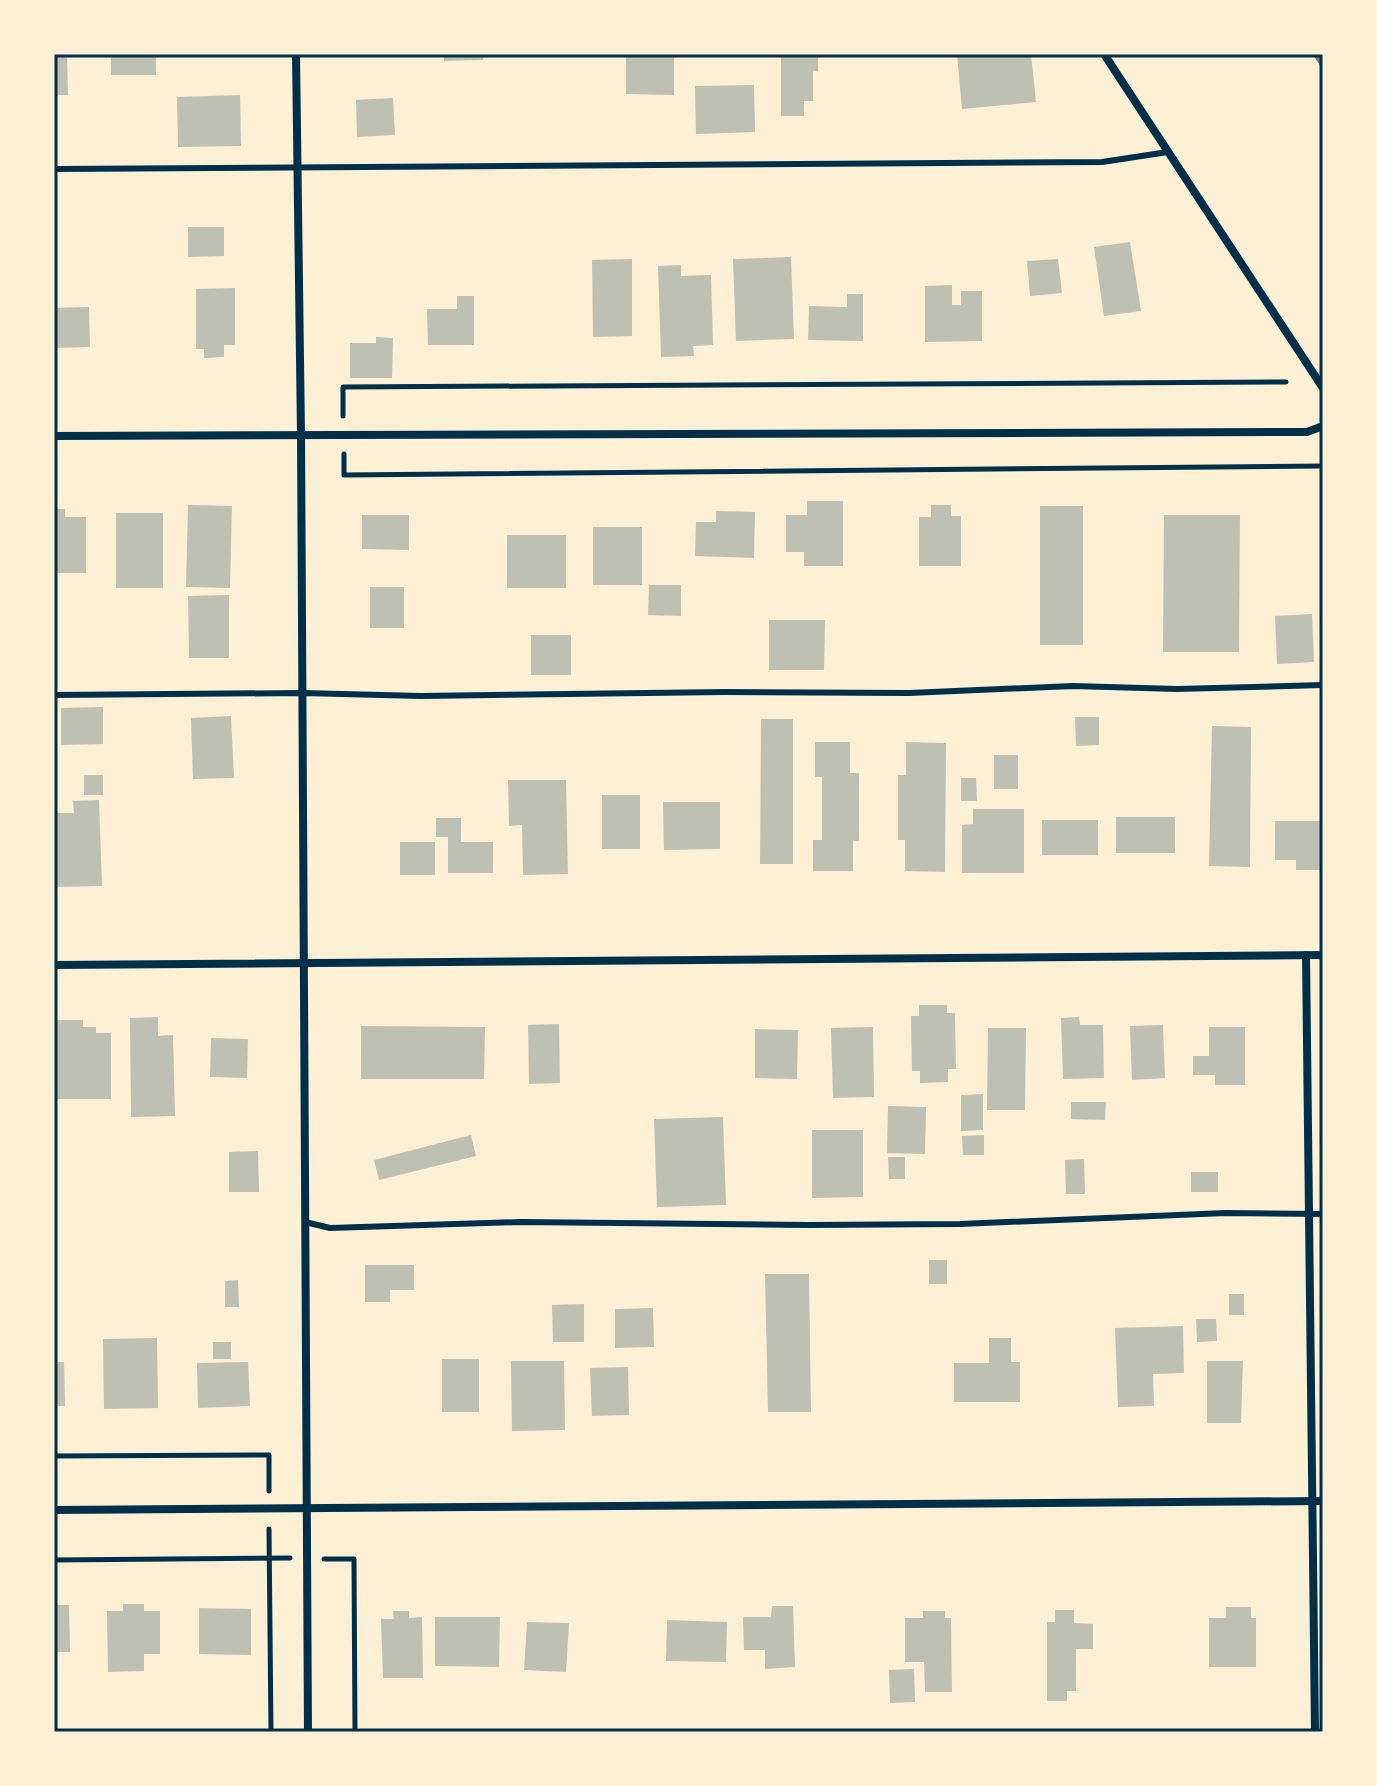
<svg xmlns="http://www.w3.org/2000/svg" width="1377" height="1786" font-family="'Nunito Sans',sans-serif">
  <rect width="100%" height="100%" fill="#fdf0d5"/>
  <g fill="#bec0b2">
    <path d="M54 54H67L68 95H54Z"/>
    <rect x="111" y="54" width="45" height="21"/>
    <path d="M444 54H483V60L444 61Z"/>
    <path d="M626 54H674V95L626 94Z"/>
    <path d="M781 54H818V71H813V101H804V116H781Z"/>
    <path d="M957 54H1031L1036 102 962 109Z"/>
    <path d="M754 85 755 132 696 134 695 86Z"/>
    <path d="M240 95 241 146 178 147 177 97Z"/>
    <path d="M393 98 395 135 357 137 356 100Z"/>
    <path d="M188 227H224V256L188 257Z"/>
    <path d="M1130 242 1141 311 1104 316 1094 247Z"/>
    <path d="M791 257 794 339 736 341 733 259Z"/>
    <path d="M632 259V336L593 337 592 260Z"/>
    <path d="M1058 259 1062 293 1030 296 1027 261Z"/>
    <path d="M681 265V276L711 275 713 345 693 346 694 356 661 357 658 266Z"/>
    <path d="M952 285V305H961V291H982V341L925 342V286Z"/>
    <path d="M235 288V345H224V357L204 358V349H196V289Z"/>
    <path d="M847 294H863V341L808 340 809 306 847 307Z"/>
    <path d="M457 296H474V345H428L427 309H457Z"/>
    <path d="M89 307 90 347 54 348V308Z"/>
    <path d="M376 337 393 338 392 378H350V343H376Z"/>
    <path d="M807 501H843V566H804V552H786V515H807Z"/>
    <path d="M188 505 232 506 230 588 186 587Z"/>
    <path d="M931 505H951V516H961V566H919V517H931Z"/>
    <rect x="1040" y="506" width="43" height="139"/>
    <path d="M54 509H65V517H86V573H54Z"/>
    <path d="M716 511 755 512 754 558 695 556 696 522H716Z"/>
    <rect x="116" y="513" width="47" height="75"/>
    <path d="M362 515H409V550L362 549Z"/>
    <path d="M1164 515H1240L1239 652H1163Z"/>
    <rect x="593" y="527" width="49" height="58"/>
    <rect x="507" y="535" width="59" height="53"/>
    <path d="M649 585H681V616L648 615Z"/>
    <rect x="370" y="587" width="34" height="41"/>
    <path d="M229 595V658H189L188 596Z"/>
    <path d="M1312 614 1314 662 1277 664 1275 616Z"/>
    <path d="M769 620H825L824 670H769Z"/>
    <rect x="531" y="635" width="40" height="40"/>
    <path d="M103 707V744L61 745V708Z"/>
    <path d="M231 716 234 778 193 779 191 718Z"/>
    <path d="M1075 717H1099V745L1076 746Z"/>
    <path d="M761 719H793V864H760Z"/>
    <path d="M1212 726 1251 727 1250 867 1209 866Z"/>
    <path d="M815 742H850V773H859V841H853V871H813V840H822V777H815Z"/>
    <path d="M906 742 946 743 945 872 905 871V840H898V775H906Z"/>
    <rect x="994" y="755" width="24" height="34"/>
    <rect x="84" y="775" width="19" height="20"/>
    <path d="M961 778H976L977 801H961Z"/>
    <path d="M508 780H566L568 874 523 875 522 825 509 826Z"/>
    <rect x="602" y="795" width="38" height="54"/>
    <path d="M99 800 102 886 54 887V813H74L73 801Z"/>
    <path d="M663 802H720V849L664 850Z"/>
    <path d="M973 809H1024V873H962V825L973 824Z"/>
    <rect x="1116" y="817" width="59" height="36"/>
    <path d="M436 818H461V842H493V873H448V837H436Z"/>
    <rect x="1042" y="820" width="56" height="35"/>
    <path d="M1275 821H1323V870H1296V860H1275Z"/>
    <rect x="400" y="842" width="35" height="33"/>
    <path d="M919 1005H947V1013H955L956 1069H948V1082L920 1083V1071H912L911 1016H919Z"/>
    <path d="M158 1017V1036L173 1035 175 1116 131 1117 130 1018Z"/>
    <path d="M1079 1017 1080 1025H1103L1104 1078 1063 1079 1061 1018Z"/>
    <path d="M54 1020H83V1027H96V1033H111V1099H57Z"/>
    <path d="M559 1024 560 1083 529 1084 528 1025Z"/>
    <path d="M1163 1025 1165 1078 1132 1080 1130 1026Z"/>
    <path d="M361 1026 485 1027 484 1079H361Z"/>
    <path d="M873 1027 874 1097 833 1098 831 1028Z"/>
    <path d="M1209 1027H1245V1085H1215V1075H1193V1056H1209Z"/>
    <path d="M988 1028H1026L1025 1110H987Z"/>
    <path d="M755 1029 798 1030 797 1079 755 1078Z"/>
    <path d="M211 1038 248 1039 247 1078 210 1077Z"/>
    <path d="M983 1094V1130L961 1131V1095Z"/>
    <path d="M1071 1102H1106L1105 1120 1071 1119Z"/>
    <path d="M888 1106 926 1107 925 1154 887 1153Z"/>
    <path d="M723 1117 726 1205 657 1207 654 1119Z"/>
    <path d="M812 1130H863V1197L812 1198Z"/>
    <path d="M471 1135 476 1156 379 1180 374 1160Z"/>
    <path d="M984 1135V1155H963L962 1136Z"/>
    <path d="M258 1151 259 1192H229V1152Z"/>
    <path d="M888 1157H905V1179H889Z"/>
    <path d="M1084 1159 1085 1194H1066L1065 1160Z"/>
    <rect x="1191" y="1172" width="27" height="20"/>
    <rect x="929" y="1260" width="18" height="24"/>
    <path d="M365 1265H414V1290H390V1302H365Z"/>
    <path d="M765 1274H809L811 1412H768Z"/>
    <path d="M238 1280 239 1307H225V1281Z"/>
    <rect x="1229" y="1294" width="15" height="21"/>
    <path d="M584 1304V1342H553L552 1305Z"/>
    <path d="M653 1308 654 1347 615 1348V1309Z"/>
    <path d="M1196 1319H1216L1217 1341 1197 1342Z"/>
    <path d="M1183 1326 1184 1373 1153 1374 1154 1406 1118 1407 1115 1328Z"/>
    <path d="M157 1338 158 1408 104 1409 103 1339Z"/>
    <path d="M989 1338H1011V1362H1020V1402H954V1363H989Z"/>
    <rect x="213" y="1342" width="18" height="17"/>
    <rect x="442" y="1359" width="37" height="53"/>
    <path d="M511 1361H564L565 1430 512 1431Z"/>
    <path d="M1207 1361H1243L1241 1423H1207Z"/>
    <path d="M54 1362H64L65 1406H54Z"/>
    <path d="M248 1362 250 1406 198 1408 197 1363Z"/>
    <path d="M628 1367 629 1415 592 1416 590 1368Z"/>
    <path d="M123 1604H144V1611H160V1654H144V1671L108 1672 107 1611H123Z"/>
    <path d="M54 1605H69L70 1652H54Z"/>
    <path d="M772 1606H793L795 1667 765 1669V1650H744L743 1617H771Z"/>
    <path d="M1226 1607H1251V1618H1256V1667H1209V1618H1226Z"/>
    <path d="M199 1608 251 1609V1655L199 1654Z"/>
    <path d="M1055 1610H1074V1623L1093 1624V1649H1076V1691H1067V1701H1047V1622H1055Z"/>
    <path d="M393 1611H409V1618L422 1617 423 1678H383L381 1619H394Z"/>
    <path d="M923 1611H945V1618H951L952 1692H925L924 1662H905V1618H923Z"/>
    <path d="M435 1617H500L499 1667 435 1666Z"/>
    <path d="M667 1620 727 1622 726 1662 666 1661Z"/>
    <path d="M527 1622 569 1623 566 1672 524 1670Z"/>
    <path d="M914 1669 915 1702 890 1703 889 1670Z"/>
  </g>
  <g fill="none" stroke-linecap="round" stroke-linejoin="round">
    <g stroke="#003049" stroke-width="5">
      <path d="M343 416V387L1286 382"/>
      <path d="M344 454V475L1323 466"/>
      <path d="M54 1456 269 1455V1491"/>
      <path d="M269 1529 271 1732"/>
      <path d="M324 1559H354L355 1732"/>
      <path d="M54 1560 290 1558"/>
    </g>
    <g stroke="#003049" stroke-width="6">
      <path d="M54 169 1102 162 1168 152"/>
      <path d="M54 695 302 693 421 696 725 692 909 693 1073 686 1177 689 1323 685"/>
      <path d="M305 1222 330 1228 521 1222 809 1225 960 1224 1226 1213 1323 1214"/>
    </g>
    <g stroke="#003049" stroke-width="8">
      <path d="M296 54 301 435 308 1732"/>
      <path d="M1104 54 1323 388"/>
      <path d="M54 436 1307 432 1323 426"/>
      <path d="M1306 955 1315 1732"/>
      <path d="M54 965 1323 955"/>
      <path d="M54 1510 1323 1501"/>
    </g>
    <path stroke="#657d81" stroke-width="6" d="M1316 54 1323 65"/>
  </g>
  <rect width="1377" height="1786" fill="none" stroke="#fdf0d5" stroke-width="112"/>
  <rect x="56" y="56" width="1265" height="1674" fill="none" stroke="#003049" stroke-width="3"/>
</svg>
